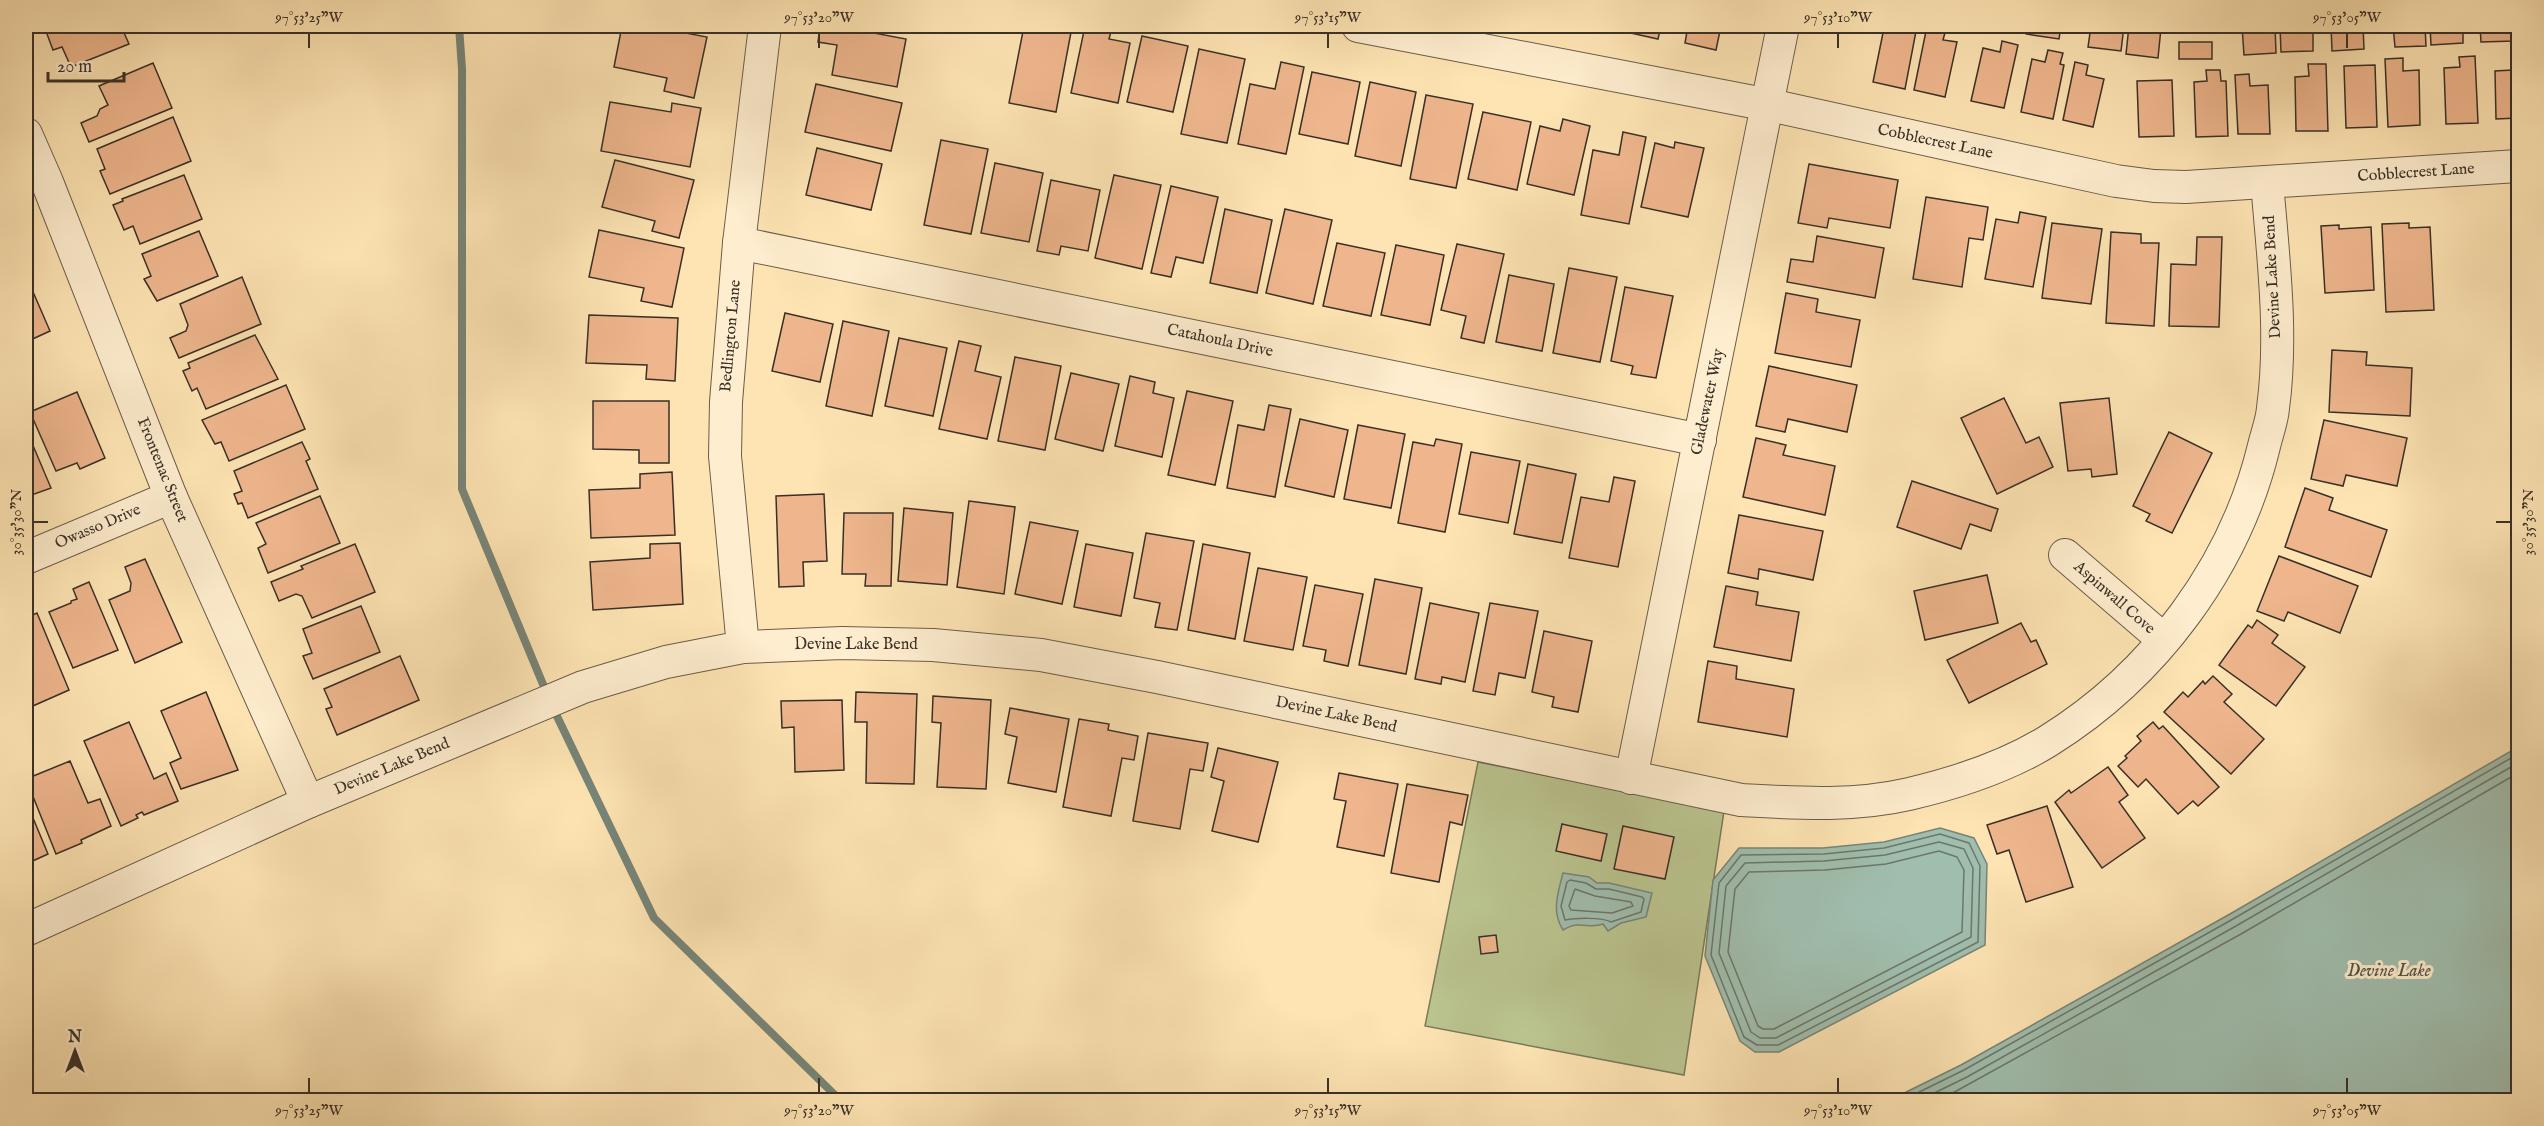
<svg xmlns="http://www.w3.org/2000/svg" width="2544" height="1126" font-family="'IM FELL English',serif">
  <rect width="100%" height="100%" fill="#fee4b3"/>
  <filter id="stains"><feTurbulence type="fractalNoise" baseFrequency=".00333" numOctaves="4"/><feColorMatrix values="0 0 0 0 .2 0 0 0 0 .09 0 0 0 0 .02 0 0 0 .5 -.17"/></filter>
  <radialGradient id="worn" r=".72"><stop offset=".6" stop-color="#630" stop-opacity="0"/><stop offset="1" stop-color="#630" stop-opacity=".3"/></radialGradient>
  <path fill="#bbc590" stroke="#7a7a5c" stroke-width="1.5" d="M1478 762 1724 811 1684 1075 1425 1026Z"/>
  <g fill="#a0beae" stroke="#778578" stroke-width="1.5">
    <path d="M2518 747V1100H1890L1961 1065 2230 914Z"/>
    <path d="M1940 828 1974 838 1987 864 1985 945 1779 1052H1755L1740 1041 1705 956 1713 880 1739 848H1823L1884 842Z"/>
    <path d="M1563 873 1589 877 1597 883H1609L1652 893 1646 917 1621 923 1608 931 1603 924C1587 930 1582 919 1563 930 1551 911 1558 893 1563 873Z"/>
  </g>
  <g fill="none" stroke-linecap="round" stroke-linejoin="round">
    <g stroke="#6c776a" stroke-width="1.5">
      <path d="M1940 834 1969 843 1980 866 1978 942 1778 1045H1757L1744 1037 1711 955 1719 883 1741 855 1824 854 1884 848Z"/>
      <path d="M1939 842 1964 849 1973 868 1971 937 1776 1038H1760L1751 1032 1719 953 1726 886 1745 863 1824 861 1885 855Z"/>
      <path d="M1939 851 1957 857 1964 870 1962 932 1774 1029H1763L1758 1026 1728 952 1735 889 1749 872 1825 870 1886 864Z"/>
      <path d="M1570 880 1586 883 1596 889H1609L1642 897 1644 899 1641 912 1611 922C1602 917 1575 918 1565 920L1561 906 1567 882Z"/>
      <path d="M1575 889 1595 896 1631 902 1633 906 1612 913 1571 910 1569 906Z"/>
      <path d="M1903 1100 1964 1070 2233 919 2518 754"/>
      <path d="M1920 1100 1967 1077 2236 926 2518 763"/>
      <path d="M1940 1100 2241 934 2518 773"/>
    </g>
    <g stroke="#778578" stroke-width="8">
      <path d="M459 26 462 69V489L547 694"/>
      <path d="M553 708 654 918 840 1100"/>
    </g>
  </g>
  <g fill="#efb68d" stroke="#393027" stroke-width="1.5">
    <path d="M44 26H121L129 44 71 67 62 47 53 50Z"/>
    <path d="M622 26H649L707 37 694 98 664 91 667 78 614 67Z"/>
    <path d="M820 26H837L906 39 897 87 832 75 837 45 818 42Z"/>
    <path d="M1024 26 1072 27 1056 112 1009 103Z"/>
    <path d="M1085 26 1112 28 1109 39 1130 43 1118 103 1071 93Z"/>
    <path d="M1628 26H1661L1658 39 1626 32Z"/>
    <path d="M1688 26H1721L1716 50 1685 43Z"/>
    <path d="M1899 26H1917L1905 89 1873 82 1884 28 1898 31Z"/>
    <path d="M1927 26 1946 29 1943 40 1957 42 1945 97 1914 90Z"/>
    <path d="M2028 26H2061L2059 39 2026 34Z"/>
    <path d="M2091 26H2124L2121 51 2088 47Z"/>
    <path d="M2129 26 2161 28 2158 58 2126 54Z"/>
    <path d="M2242 26H2275L2276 53 2244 55Z"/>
    <path d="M2280 26H2313V51L2281 52Z"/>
    <path d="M2331 26H2363L2364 49 2332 51Z"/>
    <path d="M2393 26H2425L2426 46 2395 47Z"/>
    <path d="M2430 26H2463V43L2431 45Z"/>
    <path d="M2480 26H2513L2514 41 2481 42Z"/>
    <path d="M1142 36 1188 46 1173 112 1127 102Z"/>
    <path d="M2002 41 2018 45 2004 108 1971 101 1983 48 2000 52Z"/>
    <rect x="2179" y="42" width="33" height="17"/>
    <path d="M1199 49 1245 59 1227 143 1181 134Z"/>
    <path d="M2048 50 2063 53 2060 64 2064 65 2053 119 2021 112 2032 59 2045 62Z"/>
    <path d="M2475 56 2478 123 2446 124 2444 68 2460 67 2459 57Z"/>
    <path d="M2403 58V71L2419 70 2420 125 2388 127 2385 59Z"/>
    <path d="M2518 59V118L2496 119 2495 71 2512 70 2511 60Z"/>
    <path d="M1281 62 1304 67 1286 154 1238 144 1250 84 1275 89Z"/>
    <path d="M2075 62 2088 65 2086 75 2104 79 2093 127 2063 120Z"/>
    <path d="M153 63 172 108 89 142 81 123 97 116 100 109 108 105 99 86Z"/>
    <path d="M2308 64H2326L2328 131H2296L2295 77 2309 76Z"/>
    <path d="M2375 65 2377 127 2346 128 2344 66Z"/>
    <path d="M2206 70H2220L2221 81H2226L2228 136 2196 137 2194 82 2207 81Z"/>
    <path d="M1312 72 1360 82 1348 144 1299 134Z"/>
    <path d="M2249 74 2250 86 2268 85 2270 134H2238L2235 75Z"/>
    <path d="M2172 80 2174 136 2139 137 2137 81Z"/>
    <path d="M1370 82 1416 92 1401 166 1355 156Z"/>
    <path d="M816 84 902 103 891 151 805 132Z"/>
    <path d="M1426 95 1473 104 1456 188 1410 179Z"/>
    <path d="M610 102 671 112 672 103 701 108 690 167 601 151Z"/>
    <path d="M1483 112 1531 122 1517 190 1468 179Z"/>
    <path d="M173 117 191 161 110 194 100 171 105 169 97 149Z"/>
    <path d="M1563 119 1590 126 1574 195 1527 184 1540 126 1560 131Z"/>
    <path d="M1623 132 1646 137 1629 224 1581 215 1593 150 1619 155Z"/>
    <path d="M941 140 988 149 971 234 924 225Z"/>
    <path d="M1675 142 1704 148 1688 217 1641 207 1655 143 1674 148Z"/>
    <path d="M817 148 882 164 871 210 806 195Z"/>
    <path d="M615 160 694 180 679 238 652 231 655 221 602 207Z"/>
    <path d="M995 163 1043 173 1029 242 981 233Z"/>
    <path d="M1809 164 1898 180 1890 228 1829 218 1827 228 1798 223Z"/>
    <path d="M184 175 202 219 140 244 133 226 124 230 113 205 123 201 122 199Z"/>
    <path d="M1114 175 1161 185 1142 269 1095 258Z"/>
    <path d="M1051 180 1100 190 1088 251 1061 246 1059 255 1037 251Z"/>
    <path d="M1171 186 1218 197 1203 263 1176 257 1171 277 1151 273Z"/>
    <path d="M1926 197 1988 207 1983 240 1969 238 1962 287 1913 279Z"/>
    <path d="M1225 209 1272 220 1257 293 1210 283Z"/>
    <path d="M1285 209 1332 220 1313 304 1266 293Z"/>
    <path d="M2020 212 2046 217 2033 287 1985 279 1996 219 2018 223Z"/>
    <path d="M2052 223 2102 229 2091 304 2042 298Z"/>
    <path d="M2409 223V228L2430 227 2434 310 2386 312 2382 224Z"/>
    <path d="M2339 225V229L2371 227 2374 290 2325 293 2321 226Z"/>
    <path d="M599 230 684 248 672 307 641 301 644 288 589 277Z"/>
    <path d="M199 231 218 276 157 301 144 279 151 276 142 254Z"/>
    <path d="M2111 232 2141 234V243H2159L2154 326 2106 323Z"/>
    <path d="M1817 236 1884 248 1875 298 1787 282 1791 259 1813 262Z"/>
    <path d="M2197 237H2222L2219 327 2169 326 2171 264 2196 265Z"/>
    <path d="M1337 243 1385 253 1371 316 1323 306Z"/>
    <path d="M1457 244 1504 254 1484 343 1461 338 1466 316 1441 310Z"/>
    <path d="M1396 245 1444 255 1430 325 1381 315Z"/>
    <path d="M1569 268 1617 277 1600 362 1553 353Z"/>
    <path d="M1509 275 1554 284 1542 351 1496 342Z"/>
    <path d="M242 277 261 324 179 358 170 338 186 331 188 325 180 304Z"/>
    <path d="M26 278H27L50 331 26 342Z"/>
    <path d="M1625 287 1673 296 1656 378 1631 374 1633 366 1611 361Z"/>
    <path d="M1786 293 1818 299 1816 312 1860 320 1851 367 1775 353Z"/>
    <path d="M785 313 833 324 820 382 772 371Z"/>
    <path d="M589 315 678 318 675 381 646 379 647 365 586 363Z"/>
    <path d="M843 321 889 331 872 416 826 406Z"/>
    <path d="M255 335 278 379 206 409 197 388 192 391 183 371 190 368 188 363Z"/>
    <path d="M899 338 947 348 933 416 885 406Z"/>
    <path d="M959 341 981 346 975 371 1001 377 987 439 939 429Z"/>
    <path d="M2332 350 2367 352 2366 365 2412 368 2410 416 2329 412Z"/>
    <path d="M1015 357 1061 366 1045 450 998 441Z"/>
    <path d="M1769 366 1857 385 1847 432 1788 419 1785 432 1756 426Z"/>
    <path d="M1071 373 1119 384 1103 451 1055 439Z"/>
    <path d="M1130 376 1155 382 1153 393 1174 398 1162 457 1115 446Z"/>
    <path d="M286 385 305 429 229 461 221 442 215 444 202 420Z"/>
    <path d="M1187 391 1233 401 1215 485 1168 475Z"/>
    <path d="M77 392 105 458 80 469 77 463 56 471 30 412Z"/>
    <path d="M2004 398 2026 443 2039 437 2053 467 1997 494 1961 418Z"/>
    <path d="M2109 398 2117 474 2092 477 2091 469 2068 471 2060 403Z"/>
    <path d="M593 401H669V463H639V450L593 449Z"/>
    <path d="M1269 405 1291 409 1275 497 1227 488 1238 425 1264 430Z"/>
    <path d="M1300 419 1348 430 1334 497 1285 486Z"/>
    <path d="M2324 420 2407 438 2397 486 2346 475 2343 486 2311 479Z"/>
    <path d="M1358 425 1405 434 1391 508 1344 499Z"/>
    <path d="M26 429 51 488 26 497Z"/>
    <path d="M2169 432 2212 453 2172 533 2146 521 2150 514 2133 506Z"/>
    <path d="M1756 438 1786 445 1783 455 1835 466 1825 515 1743 497Z"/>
    <path d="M1436 439 1462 444 1445 532 1398 523 1413 442 1434 446Z"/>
    <path d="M302 442 310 459 306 461 318 489 248 518 242 503 238 504 234 494 242 491 234 471Z"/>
    <path d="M1471 452 1520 461 1508 523 1459 514Z"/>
    <path d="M1528 464 1576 474 1562 543 1514 534Z"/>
    <path d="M672 472 675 535 591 538 589 490 640 488V474Z"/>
    <path d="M1614 477 1635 481 1618 567 1569 558 1581 497 1609 502Z"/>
    <path d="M1912 481 1998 509 1991 531 1970 524 1961 549 1897 527Z"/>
    <path d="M2305 488 2333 498 2329 510 2387 530 2371 577 2285 547Z"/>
    <path d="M824 494 827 561 803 562 804 586 779 587 776 496Z"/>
    <path d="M320 496 340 543 268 573 258 548 266 544 256 523Z"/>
    <path d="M969 501 1015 507 1004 594 957 587Z"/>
    <path d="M904 508 953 513 947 585 898 581Z"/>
    <path d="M844 513H893L891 586H865L866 574H842Z"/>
    <path d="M1739 515 1823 531 1813 580 1759 569 1758 579 1728 573Z"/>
    <path d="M1030 522 1078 531 1062 604 1015 594Z"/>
    <path d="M1146 533 1194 541 1177 630 1155 627 1160 603 1134 598Z"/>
    <path d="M680 543 683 604 593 610 590 562 650 558V544Z"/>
    <path d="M355 544 375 592 312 618 302 596 296 594 279 601 271 582 303 569 301 566Z"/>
    <path d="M1086 544 1133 553 1121 616 1074 607Z"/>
    <path d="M1203 544 1250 553 1235 639 1188 630Z"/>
    <path d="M2279 556 2358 586 2340 633 2288 612 2284 621 2257 611Z"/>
    <path d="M145 559 182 642 135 663 109 600 130 591 131 583 125 567Z"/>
    <path d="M1258 568 1307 577 1293 650 1244 641Z"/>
    <path d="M1987 575 1998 623 1925 640 1914 591Z"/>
    <path d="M1375 579 1422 588 1406 674 1359 665Z"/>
    <path d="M89 582 118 650 73 668 49 612 71 603V601L77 599 73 589Z"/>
    <path d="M1315 585 1363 594 1348 666 1324 661 1326 650 1303 646Z"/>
    <path d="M1726 586 1758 592 1756 605 1799 612 1791 661 1714 647Z"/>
    <path d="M1430 603 1479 613 1465 682 1442 677 1441 684 1415 679Z"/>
    <path d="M1490 603 1538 611 1525 678 1499 673 1495 695 1473 691Z"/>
    <path d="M361 606 380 652 313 679 303 656 312 653 303 629Z"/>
    <path d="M37 613 69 690 26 709V618Z"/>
    <path d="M2257 620 2278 635 2272 643 2305 667 2276 706 2219 665 2248 625 2252 628Z"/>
    <path d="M2021 623 2031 642 2036 640 2047 664 1969 703 1947 660Z"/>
    <path d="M1544 631 1592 641 1578 712 1552 707 1554 697 1532 692Z"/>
    <path d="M400 656 419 700 337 735 326 709 332 707 324 689Z"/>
    <path d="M1708 661 1737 666 1736 679 1794 689 1787 737 1698 722Z"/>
    <path d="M2213 676 2232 694 2224 702 2264 739 2231 774 2164 712 2183 692 2188 697 2203 681 2205 684Z"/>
    <path d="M206 692 238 770 181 789 170 763 181 758 161 711Z"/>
    <path d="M856 692 917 694 914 784 866 783 867 722H855Z"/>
    <path d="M933 696 991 700 986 789 937 787 941 723 932 722Z"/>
    <path d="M842 700 844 770 795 772 794 727 782 728 781 701Z"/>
    <path d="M1010 708 1069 719 1056 792 1008 783 1017 737 1005 734Z"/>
    <path d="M1079 719 1109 724 1108 730 1138 736 1134 760 1122 758 1111 816 1063 807Z"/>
    <path d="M129 722 154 779 166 773 178 801 144 815 142 812 136 815 138 818 121 826 84 741Z"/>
    <path d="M2153 722 2159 729 2163 726 2219 787 2198 806 2193 801 2178 814 2146 779 2138 787 2118 766 2127 758 2125 756 2141 741 2137 736Z"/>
    <path d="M1148 733 1208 743 1203 771 1190 769 1180 829 1133 821Z"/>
    <path d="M1218 748 1278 762 1258 842 1212 831 1224 781 1211 777Z"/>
    <path d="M70 761 88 803 100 799 111 826 81 840 82 843 56 854 26 779Z"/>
    <path d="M2108 767 2128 795 2119 802 2145 838 2102 868 2055 802 2069 790 2071 793Z"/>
    <path d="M1339 773 1398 784 1384 856 1337 847 1346 801 1334 799Z"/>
    <path d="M1407 784 1468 795 1462 825 1450 822 1439 882 1391 873Z"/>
    <path d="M26 801 48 854 26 864Z"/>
    <path d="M2047 806 2073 887 2026 902 2009 850 1997 854 1987 825Z"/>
    <path d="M1562 824 1607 834 1601 861 1556 851Z"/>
    <path d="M1623 826 1674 837 1665 879 1614 869Z"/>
    <path d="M1496 935 1498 952 1481 954 1479 937Z"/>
  </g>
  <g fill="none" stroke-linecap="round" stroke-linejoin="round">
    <defs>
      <g id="minor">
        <path d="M1358 26 1769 105 2116 181 2154 186 2186 187 2518 166"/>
        <path d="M26 134 47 182 171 497 308 802"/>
        <path d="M739 243 1700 440"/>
        <path d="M2065 555 2164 640"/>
        <path d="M26 558 171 497"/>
        <path d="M743 647 725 456 726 402 739 243 765 26"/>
        <path d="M1631 778 1783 26"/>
        <path d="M26 930 308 802 583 687 666 662 743 647 842 643 933 645 1041 655 1157 677 1741 800C1797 803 1853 807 1909 794 1956 783 2006 767 2048 741 2154 675 2235 567 2264 446 2267 433 2272 421 2273 408 2283 334 2273 256 2267 182"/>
      </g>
    </defs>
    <use href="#minor" stroke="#6a5d4a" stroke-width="34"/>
    <use href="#minor" stroke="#feedce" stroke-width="32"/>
  </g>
  <path fill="none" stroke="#393027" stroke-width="2" d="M309 33V48M819 33V48M1328 33V48M1838 33V48M2347 33V48M33 522H48M2496 522H2511M309 1078V1093M819 1078V1093M1328 1078V1093M1838 1078V1093M2347 1078V1093"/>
  <g text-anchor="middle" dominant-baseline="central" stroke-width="6" stroke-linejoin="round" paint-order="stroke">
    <g font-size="16" fill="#393027" stroke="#feedce">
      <text transform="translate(1935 142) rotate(12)">Cobblecrest Lane</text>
      <text transform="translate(2416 173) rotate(-4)">Cobblecrest Lane</text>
      <text transform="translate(2273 277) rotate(-93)">Devine Lake Bend</text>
      <text transform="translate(731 336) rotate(-85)">Bedlington Lane</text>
      <text transform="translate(1220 341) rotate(12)">Catahoula Drive</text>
      <text transform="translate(1708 402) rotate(-78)">Gladewater Way</text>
      <text transform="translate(162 470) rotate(68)">Frontenac Street</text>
      <text transform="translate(98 527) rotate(-23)">Owasso Drive</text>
      <text transform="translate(2114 598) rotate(41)">Aspinwall Cove</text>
      <text x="856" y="645">Devine Lake Bend</text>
      <text transform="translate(1336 715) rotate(12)">Devine Lake Bend</text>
      <text transform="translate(392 767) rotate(-23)">Devine Lake Bend</text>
    </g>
    <g font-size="18" font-style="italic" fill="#535449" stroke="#feedce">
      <text x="2389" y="971">Devine Lake</text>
    </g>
  </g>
  <rect width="2544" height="1126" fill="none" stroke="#fee4b3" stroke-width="66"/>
  <g transform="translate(75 1051)" stroke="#feedce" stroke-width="4.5" paint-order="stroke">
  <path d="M0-4.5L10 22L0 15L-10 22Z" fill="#393027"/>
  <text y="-9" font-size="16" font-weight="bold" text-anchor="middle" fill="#393027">N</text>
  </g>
  <path d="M48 72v9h76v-9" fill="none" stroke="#393027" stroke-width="3"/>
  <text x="57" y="72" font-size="18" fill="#393027" stroke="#feedce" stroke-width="4.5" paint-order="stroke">20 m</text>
  <rect x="33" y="33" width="2478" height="1060" fill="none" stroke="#393027" stroke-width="2"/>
  <g font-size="15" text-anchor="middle" fill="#393027">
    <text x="309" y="22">97°53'25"W</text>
    <text x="819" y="22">97°53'20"W</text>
    <text x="1328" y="22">97°53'15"W</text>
    <text x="1838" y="22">97°53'10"W</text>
    <text x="2347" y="22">97°53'05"W</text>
    <text transform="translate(16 522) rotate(-90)" y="5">30°35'30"N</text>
    <text transform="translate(2528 522) rotate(-90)" y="5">30°35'30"N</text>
    <text x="309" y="1115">97°53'25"W</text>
    <text x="819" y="1115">97°53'20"W</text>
    <text x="1328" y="1115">97°53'15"W</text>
    <text x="1838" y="1115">97°53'10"W</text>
    <text x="2347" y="1115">97°53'05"W</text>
  </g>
  <rect width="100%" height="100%" filter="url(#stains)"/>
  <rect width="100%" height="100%" fill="url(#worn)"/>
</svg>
